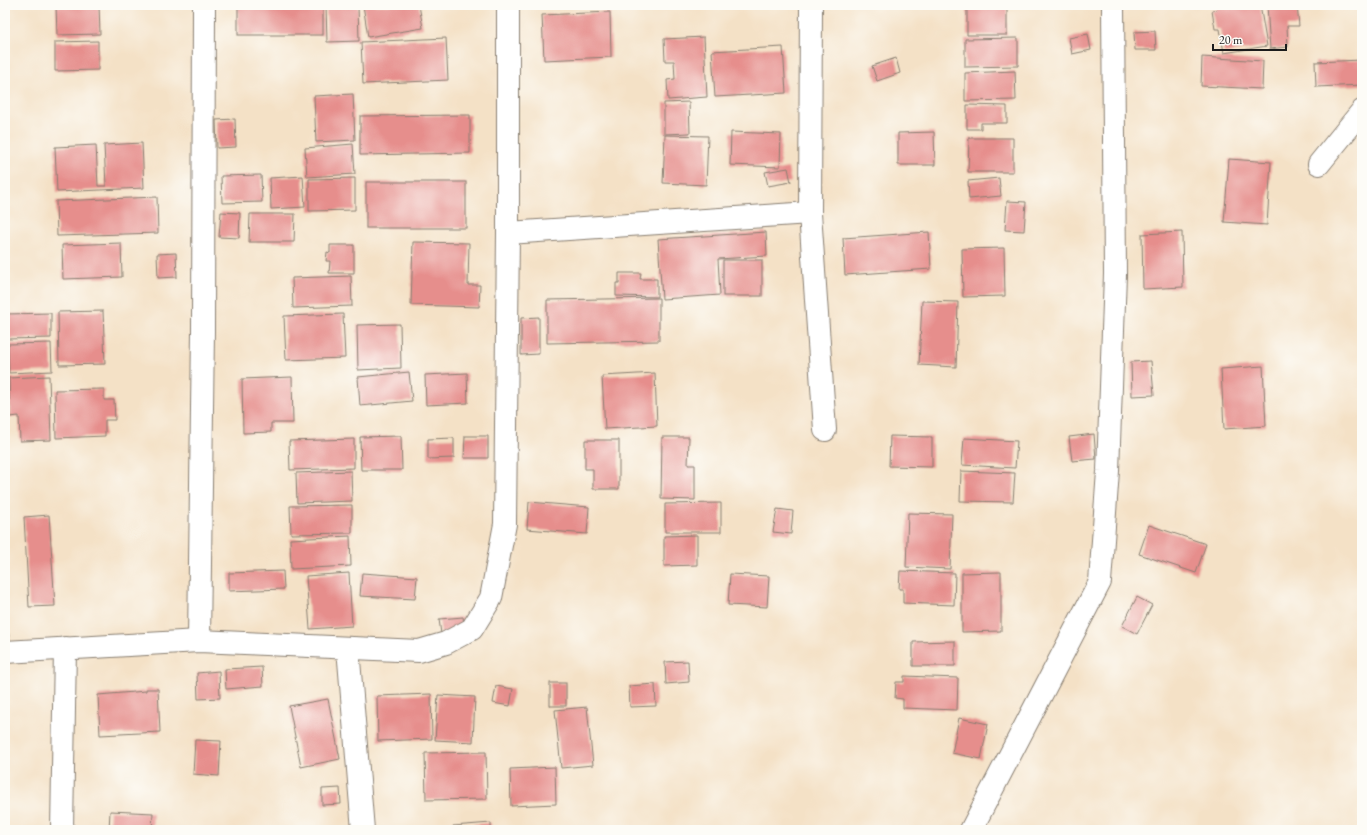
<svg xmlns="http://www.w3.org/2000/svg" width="1367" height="835" font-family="'EB Garamond',serif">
  <rect width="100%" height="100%" fill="#fdfcf7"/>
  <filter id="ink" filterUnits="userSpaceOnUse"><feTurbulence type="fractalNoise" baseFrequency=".025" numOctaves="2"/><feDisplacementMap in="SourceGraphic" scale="8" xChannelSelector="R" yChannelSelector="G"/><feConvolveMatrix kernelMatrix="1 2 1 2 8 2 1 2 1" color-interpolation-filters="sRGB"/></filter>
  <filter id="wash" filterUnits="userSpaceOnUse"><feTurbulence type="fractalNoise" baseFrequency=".012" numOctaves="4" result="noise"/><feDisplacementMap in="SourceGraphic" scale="16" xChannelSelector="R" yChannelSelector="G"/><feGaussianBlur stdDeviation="0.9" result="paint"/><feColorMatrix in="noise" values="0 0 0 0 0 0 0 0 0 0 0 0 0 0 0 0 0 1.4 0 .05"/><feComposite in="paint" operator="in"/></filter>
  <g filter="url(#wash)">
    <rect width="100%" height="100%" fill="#f4e1c6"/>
    <g id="blocks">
      <g fill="#e68e8c">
        <path d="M99 5 100 34 57 35 56 6Z"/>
        <rect x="238" y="5" width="85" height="30"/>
        <path d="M326 5H358L359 41 327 42Z"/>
        <path d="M363 5H419L423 28 368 37Z"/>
        <path d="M639 5H658V8H638Z"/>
        <path d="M1216 5H1260L1267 46 1224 53 1220 29H1215L1212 11 1217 10Z"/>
        <path d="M1267 5H1297L1299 26H1287L1288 47 1270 49Z"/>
        <path d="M1007 6V35H967V7Z"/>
        <path d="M610 12 611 57 544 60 542 15Z"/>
        <path d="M1155 31 1156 50H1135L1134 32Z"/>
        <path d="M1088 34 1091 50 1072 54 1069 38Z"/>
        <path d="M704 37 707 97 668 100 667 80 675 79 674 61H665L664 39Z"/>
        <path d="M446 38 448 80 363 84 361 42Z"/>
        <path d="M1018 38V66L965 67V39Z"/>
        <path d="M98 41V70L55 71V42Z"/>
        <path d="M783 47 786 93 715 97 712 51Z"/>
        <path d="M1202 57 1263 61 1262 89 1201 86Z"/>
        <path d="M896 58 900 73 877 81 872 66Z"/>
        <path d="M1362 60V85L1316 87 1315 62Z"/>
        <path d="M1015 71 1016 100 965 101V73Z"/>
        <path d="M353 94 355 140 316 142 314 96Z"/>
        <path d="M689 102 690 133 664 134V103Z"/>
        <path d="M967 105 1007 106V123H981V129H967Z"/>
        <path d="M470 115V153L360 155V116Z"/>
        <path d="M235 119 236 147 217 148 216 120Z"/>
        <path d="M731 132 781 134 780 167 730 165Z"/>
        <path d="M934 132 935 165H898V133Z"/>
        <path d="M665 135 708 136 706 185 663 183Z"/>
        <path d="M969 138H1013V172H968Z"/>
        <path d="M142 143 144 188 57 192 55 147 96 145 98 186H106L104 145Z"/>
        <path d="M353 144 355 174 307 177 305 148Z"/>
        <path d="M1229 159 1271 162 1267 225 1224 222Z"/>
        <path d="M788 168 791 182 768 186 765 172Z"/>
        <path d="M261 175 262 202 222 203 221 176Z"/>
        <path d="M303 176 305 207 271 209 270 178Z"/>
        <path d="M355 178V210L309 211V179Z"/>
        <path d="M999 178 1001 196 969 199 968 181Z"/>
        <rect x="366" y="182" width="100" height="46"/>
        <path d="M157 197 158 233 57 236 56 201Z"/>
        <path d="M1007 201 1026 202 1024 231 1005 230Z"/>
        <path d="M221 212 240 213 239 238 219 237Z"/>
        <path d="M250 214H295L294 242H249Z"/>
        <path d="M766 232 767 256 718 259 720 295 662 299 658 239Z"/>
        <path d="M929 232 931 269 845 275 843 238Z"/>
        <path d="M1182 232 1183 287 1143 289 1142 234Z"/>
        <path d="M413 242 469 243 468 285H480L479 307 411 305Z"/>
        <path d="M121 243 122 277 63 279 62 245Z"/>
        <path d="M330 245H354V273H329L330 261H326L327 252 330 253Z"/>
        <path d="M1004 248 1005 296 963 297 962 249Z"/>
        <path d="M176 253 177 277 158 278 157 254Z"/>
        <rect x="723" y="260" width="39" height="36"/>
        <path d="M619 273H641L640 279H657V297L616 296V283H619Z"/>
        <path d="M351 276 352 306 293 308 292 278Z"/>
        <path d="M659 298V341L547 343V300Z"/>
        <path d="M922 301 958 302 956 367 919 365Z"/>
        <path d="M103 311 105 364 59 365 58 312Z"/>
        <path d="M51 313V338L7 339 6 314Z"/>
        <path d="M343 314 345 358 286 360 284 316Z"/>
        <path d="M539 317V354L521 355V318Z"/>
        <path d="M400 324 401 368 358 370 357 325Z"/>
        <path d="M51 343 52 371 9 373 8 344Z"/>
        <path d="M1151 361 1154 395 1132 396 1131 362Z"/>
        <path d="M1263 366 1266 426 1224 429 1221 369Z"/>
        <path d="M409 372 412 401 360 406 358 377Z"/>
        <path d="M467 373 468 403 426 405 425 375Z"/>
        <path d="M655 373 657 426 605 429 602 376Z"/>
        <path d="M49 376 51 440 20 441 19 416 10 417 9 378Z"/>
        <path d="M292 377 293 423H271V432L243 433 242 379Z"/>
        <path d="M104 389V400H114L115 420H105V436L56 438 55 390Z"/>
        <path d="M1094 434 1096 459 1072 461 1069 437Z"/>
        <path d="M401 436 402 470H361L360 437Z"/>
        <path d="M465 436H488V458H464Z"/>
        <path d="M890 436 932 437V467L889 466Z"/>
        <path d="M662 437H689L688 465H695V500L661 499Z"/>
        <path d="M454 438V458L428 459V439Z"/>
        <path d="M964 438 1017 441 1015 468 962 465Z"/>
        <path d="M354 439V468L290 470 289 441Z"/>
        <path d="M585 440H619V489H593V469H585Z"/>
        <path d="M351 471 352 501 297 503 296 473Z"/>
        <path d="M961 471 1015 473 1013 502 960 501Z"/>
        <path d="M529 502 589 507 587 534 527 529Z"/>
        <path d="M721 503V532H665V504Z"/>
        <path d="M352 505V533L291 534 290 506Z"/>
        <path d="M777 509 793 511 791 534 773 532Z"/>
        <path d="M908 513 952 514 950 569 906 567Z"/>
        <path d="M49 515 55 606 29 607 24 517Z"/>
        <path d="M1149 525 1206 544 1196 573 1139 554Z"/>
        <path d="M697 535V565L664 566V536Z"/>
        <path d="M350 536 351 566 291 569 290 539Z"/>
        <path d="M283 571 284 589 229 591V573Z"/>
        <path d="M900 571 955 573 954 605 903 603V589H899Z"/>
        <path d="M1001 572V631L962 632V573Z"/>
        <path d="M349 573 352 626 310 629 306 576Z"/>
        <path d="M362 573 417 577 415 599 360 596Z"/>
        <path d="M730 574 769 576 767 607 728 605Z"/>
        <path d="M1137 597 1152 605 1137 634 1122 626Z"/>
        <path d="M463 617 465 632 441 634 439 619Z"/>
        <path d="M5 619H7L9 637 5 638Z"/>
        <path d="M955 641V666H913V642Z"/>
        <path d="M688 661 689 682 666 684 665 662Z"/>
        <path d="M262 667 263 686 226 689 225 669Z"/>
        <path d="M219 671 220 698 198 699 197 673Z"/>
        <path d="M904 676 958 678 957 710 903 708V699L895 698 896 682H904Z"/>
        <rect x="550" y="683" width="16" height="23"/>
        <path d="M655 684 656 706 630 707 629 686Z"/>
        <path d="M496 686 513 689 510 706 493 703Z"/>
        <path d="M146 689H158L160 732 100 735 98 695 146 691Z"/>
        <path d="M431 694 432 739 378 741 377 696Z"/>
        <path d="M438 695 475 697 473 742 435 740Z"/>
        <path d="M328 699 340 759 301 767 289 706Z"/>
        <path d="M587 707 593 765 561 768 555 710Z"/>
        <path d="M959 718 988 724 981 759 952 753Z"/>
        <path d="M195 740 221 741 219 776 193 774Z"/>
        <path d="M486 752 487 799 426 800 425 753Z"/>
        <path d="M555 767 556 804 511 806 510 769Z"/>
        <path d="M340 788 341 804 322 805V789Z"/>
        <path d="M110 811 153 813 152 830H109Z"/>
        <path d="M491 823V830H453V826Z"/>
      </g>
    </g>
  </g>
  <g filter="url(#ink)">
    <use href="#blocks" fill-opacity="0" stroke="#887e71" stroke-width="1"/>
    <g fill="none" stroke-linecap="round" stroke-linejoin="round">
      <defs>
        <g id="minor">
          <path d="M811 5 810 213 825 430"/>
          <path d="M1319 164 1362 111"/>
          <path d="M508 233 810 213"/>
          <path d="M199 641 203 331 204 5"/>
          <path d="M348 648 363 830"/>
          <path d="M5 652 199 641 419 651 446 643 472 629 491 598 505 524 508 233V5"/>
          <path d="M62 830 65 648"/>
          <path d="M971 830 1100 582 1108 471 1115 274 1113 5"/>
        </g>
      </defs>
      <use href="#minor" stroke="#887e71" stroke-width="24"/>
      <use href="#minor" stroke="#fff" stroke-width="22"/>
    </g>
  </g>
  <rect width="1367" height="835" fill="none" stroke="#fdfcf7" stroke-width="20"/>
  <path d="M1213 44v6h73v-6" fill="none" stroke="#1c1c1c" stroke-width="2"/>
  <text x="1219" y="44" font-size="12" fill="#1c1c1c" stroke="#fdfcf7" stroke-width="3" paint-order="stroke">20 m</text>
</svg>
